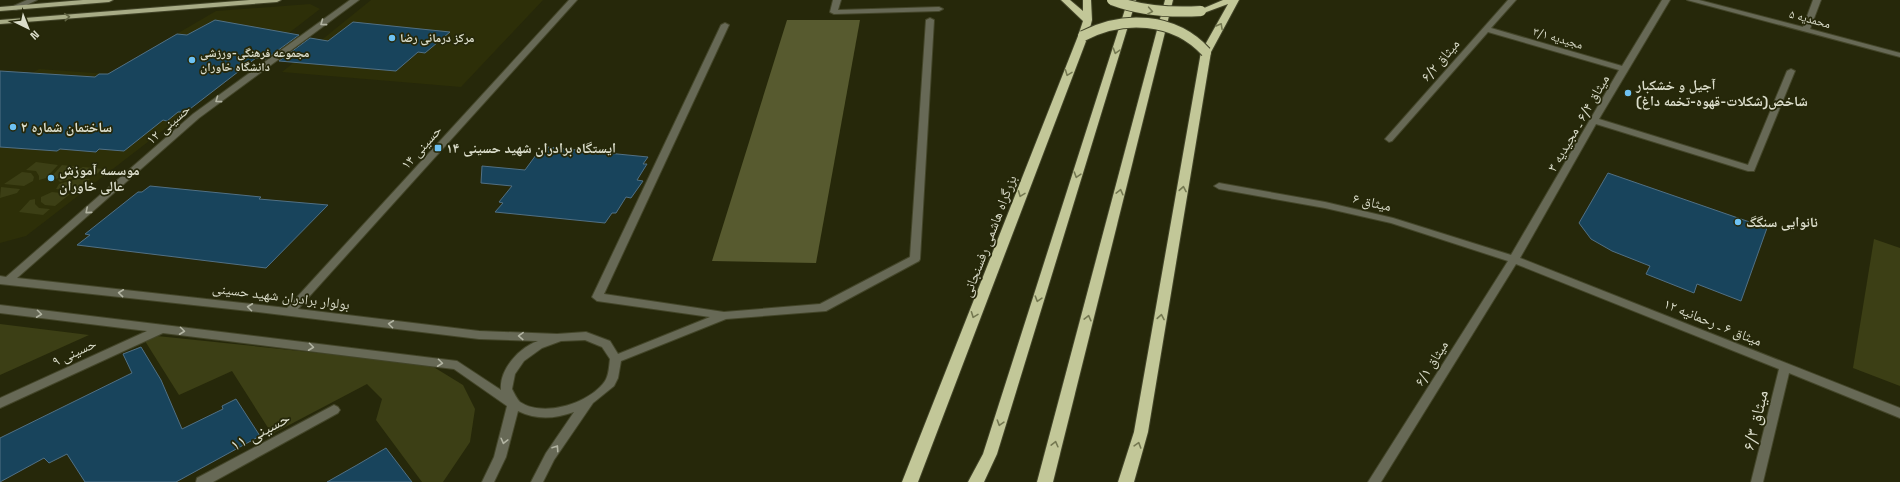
<svg xmlns="http://www.w3.org/2000/svg" width="1900" height="482" font-family="'Space Grotesk','Noto Naskh Arabic',sans-serif">
  <rect width="100%" height="100%" fill="#26280a"/>
  <g fill="#2d2f08">
    <path d="M371 0H543L461 87 282 72Z"/>
    <path d="M310 4 320 9 26 236 0 243V91L39 69 108 74 216 11Z"/>
  </g>
  <g fill="#3c3f15">
    <path d="M36 162 58 165 46 178 39 180V176L36 171 26 170Z"/>
    <path d="M62 165 80 167 56 179 50 178Z"/>
    <path d="M83 167 103 169 94 176H80L60 182 58 180Z"/>
    <path d="M22 172 31 173 34 177 33 181 24 186 4 184Z"/>
    <path d="M77 179H90L74 191 56 189 59 184Z"/>
    <path d="M1 187 20 189 17 193 0 198Z"/>
    <path d="M52 192 70 194 55 206 45 205 41 202V197Z"/>
    <path d="M35 199V204L39 208 50 209 43 215 19 212 30 200Z"/>
    <path d="M1874 239 1900 248V386L1853 368Z"/>
    <path d="M0 324 89 335 0 375Z"/>
    <path d="M157 336 406 362 432 366 463 385 475 409 470 442 443 482H422L376 420 382 399 367 384 272 434 232 371 179 395 145 341Z"/>
  </g>
  <path fill="#575a2f" d="M787 20H860L816 263 712 261Z"/>
  <g fill="#18445c" stroke="#517084">
    <path d="M215 20 299 35 266 59 256 58 186 112H178L167 121 163 120 124 151 99 149 96 152 60 149 57 151 0 147V71L95 77 99 74H108L177 34 187 35Z"/>
    <path d="M353 22 450 32 425 53 418 52 396 71 279 61 310 38 328 41Z"/>
    <path d="M546 147 648 157 643 164H647L637 180 643 181 631 198 626 197 616 213H612L605 223 495 212 503 203 499 202 512 186 481 183 482 166 525 170 536 155H540Z"/>
    <path d="M1608 173 1767 228 1741 301 1697 284 1694 293 1646 274 1650 266 1612 251 1591 239 1579 223Z"/>
    <path d="M150 186 261 197 259 199 328 205 266 268 77 245 90 235 85 234 138 192H142Z"/>
    <path d="M141 347 161 380 182 429 223 409 222 406 236 399 260 436 176 482H85L67 454 49 463 44 458 0 482V438L132 373 123 354Z"/>
    <path d="M386 448 412 482H327L357 465Z"/>
  </g>
  <g fill="none" stroke-linecap="round" stroke-linejoin="round">
    <defs>
      <g id="minor">
        <path d="M27 0H37L16 10 9 8Z"/>
        <path d="M350 0H359L199 118 17 278 287 308 569 0H577L298 309 479 331 557 334 586 332 610 341 618 354 710 317 597 301 592 297 721 25 725 23 729 25 604 294 724 312 820 304 910 257 926 20 930 18 934 20 920 259 919 261 826 311 726 319 621 361 618 378 614 386 593 403 554 460 543 482H531L546 453 574 412C554 419 537 420 518 411L506 457 494 482H482L494 457 507 406 454 369 163 333 0 408V398L147 331 0 313V305L457 361 501 390C499 369 520 347 538 341L479 339 249 311 0 284V276L6 277 193 114ZM585 340 602 347 610 359C609 366 609 375 605 381 590 403 544 418 520 402 517 399 514 393 512 389L515 374 524 361 542 348 561 341Z"/>
        <path d="M833 0H841L838 10 939 7 943 9 939 11 834 14 830 12Z"/>
        <path d="M1508 0H1516L1491 28 1622 66 1662 0H1670L1599 119 1748 165 1787 71 1791 69 1795 71 1754 171H1748L1596 124 1520 258 1900 408V418L1789 373 1763 482H1751L1779 369 1516 264 1381 482H1368L1508 261 1391 223 1325 208 1219 189 1214 186 1219 183 1325 202 1393 218 1511 255 1619 70 1488 32 1392 141 1389 142 1385 139Z"/>
        <path d="M1687 0H1699L1803 27 1813 0H1821L1810 29 1900 53V57Z"/>
        <path d="M334 405 338 407 340 410 338 413 213 482H196L197 478Z"/>
      </g>
      <g id="major">
        <path d="M83 0H113L109 2 0 11V7Z"/>
        <path d="M250 0H281L277 2 0 24V20Z"/>
      </g>
      <g id="highway">
        <path d="M1061 0H1070L1083 11V0H1091L1092 20 1088 36 918 482H902L1078 36 1083 21Z"/>
        <path d="M1128 0H1136L997 454 984 482H968L983 454Z"/>
        <path d="M1165 0H1173L1053 482H1037Z"/>
        <path d="M1223 0H1239L1211 52 1148 432 1134 482H1118L1134 432 1201 52 1228 4 1201 14 1197 11Z"/>
      </g>
    </defs>
    <use href="#minor" stroke="#434529" stroke-width="2"/>
    <use href="#major" stroke="#434529" stroke-width="2"/>
    <use href="#highway" stroke="#434529" stroke-width="2"/>
    <use href="#minor" fill="#676956" fill-rule="evenodd"/>
    <use href="#major" fill="#a8ac86" fill-rule="evenodd"/>
    <use href="#highway" fill="#c2c798" fill-rule="evenodd"/>
    <defs>
      <g id="highway-bridge">
        <path d="M1112 0C1141 11 1170 13 1201 11"/>
        <path d="M1083 36C1123 15 1174 17 1206 52"/>
      </g>
    </defs>
    <use href="#highway-bridge" stroke="#434529" stroke-width="12" stroke-linecap="butt"/>
    <use href="#highway-bridge" stroke="#c2c798" stroke-width="10"/>
  </g>
  <defs><path id="oneway-chevron" d="M-2-3.5L2.5 0L-2 3.5" fill="none" stroke-width="1.6" stroke-linecap="round" stroke-linejoin="round"/></defs>
  <g stroke="#747851">
    <use href="#oneway-chevron" transform="translate(1150 11) rotate(10)"/>
    <use href="#oneway-chevron" transform="translate(1220 26) rotate(-61)"/>
    <use href="#oneway-chevron" transform="translate(1116 51) rotate(107)"/>
    <use href="#oneway-chevron" transform="translate(1068 73) rotate(111)"/>
    <use href="#oneway-chevron" transform="translate(1077 175) rotate(107)"/>
    <use href="#oneway-chevron" transform="translate(1183 189) rotate(-80)"/>
    <use href="#oneway-chevron" transform="translate(1120 192) rotate(-76)"/>
    <use href="#oneway-chevron" transform="translate(1021 194) rotate(111)"/>
    <use href="#oneway-chevron" transform="translate(1038 299) rotate(107)"/>
    <use href="#oneway-chevron" transform="translate(974 315) rotate(111)"/>
    <use href="#oneway-chevron" transform="translate(1161 317) rotate(-80)"/>
    <use href="#oneway-chevron" transform="translate(1088 318) rotate(-76)"/>
    <use href="#oneway-chevron" transform="translate(1000 423) rotate(107)"/>
    <use href="#oneway-chevron" transform="translate(1055 444) rotate(-76)"/>
    <use href="#oneway-chevron" transform="translate(1138 445) rotate(-73)"/>
  </g>
  <use stroke="#606342" href="#oneway-chevron" transform="translate(67 17) rotate(-5)"/>
  <g stroke="#b2b4a2">
    <use href="#oneway-chevron" transform="translate(323 23) rotate(144)"/>
    <use href="#oneway-chevron" transform="translate(218 100) rotate(144)"/>
    <use href="#oneway-chevron" transform="translate(88 211) rotate(139)"/>
    <use href="#oneway-chevron" transform="translate(121 293) rotate(-174)"/>
    <use href="#oneway-chevron" transform="translate(250 307) rotate(-173)"/>
    <use href="#oneway-chevron" transform="translate(39 314) rotate(7)"/>
    <use href="#oneway-chevron" transform="translate(391 324) rotate(-173)"/>
    <use href="#oneway-chevron" transform="translate(182 331) rotate(7)"/>
    <use href="#oneway-chevron" transform="translate(521 336) rotate(-178)"/>
    <use href="#oneway-chevron" transform="translate(311 347) rotate(7)"/>
    <use href="#oneway-chevron" transform="translate(440 363) rotate(7)"/>
    <use href="#oneway-chevron" transform="translate(504 441) rotate(104)"/>
    <use href="#oneway-chevron" transform="translate(556 448) rotate(-56)"/>
  </g>
  <g fill="#6ec2f3" stroke="#26280a" stroke-width="1.5">
    <circle cx="392" cy="38" r="4"/>
    <circle cx="192" cy="60" r="4"/>
    <circle cx="1628" cy="93" r="4"/>
    <circle cx="13" cy="127" r="4"/>
    <rect x="434" y="144" width="8" height="8" rx="2"/>
    <circle cx="51" cy="178" r="4"/>
    <circle cx="1738" cy="222" r="4"/>
  </g>
  <g text-anchor="middle" dominant-baseline="central" stroke-width="3.5" stroke-linejoin="round" paint-order="stroke">
    <g font-size="12" fill="#dbddcb" stroke="#26280a">
      <text transform="translate(1810 19) rotate(15)">محمدیه ۵</text>
      <text transform="translate(1558 38) rotate(16)">مجیدیه ۳/۱</text>
    </g>
    <g font-size="12" font-weight="bold" fill="#dbddcb" stroke="#26280a" text-anchor="start">
      <text x="400" y="38">مرکز درمانی رضا</text>
      <text x="200" y="53">مجموعه فرهنگی-ورزشی<tspan x="200" dy="14">دانشگاه خاوران</tspan></text>
    </g>
    <g font-size="14" fill="#dbddcb" stroke="#26280a">
      <text transform="translate(1440 60) rotate(-49)">میثاق ۶/۲</text>
      <text transform="translate(1578 123) rotate(-60)">میثاق ۶/۴ ـ مجیدیه ۳</text>
      <text transform="translate(168 124) rotate(-41)">حسینی ۱۲</text>
      <text transform="translate(421 147) rotate(-48)">حسینی ۱۴</text>
      <text transform="translate(1372 202) rotate(13)">میثاق ۶</text>
      <text transform="translate(989 236) rotate(-69)">بزرگراه هاشمی رفسنجانی</text>
      <text transform="translate(281 296) rotate(7)">بولوار برادران شهید حسینی</text>
      <text transform="translate(1713 322) rotate(22)">میثاق ۶ ـ رحمانیه ۱۲</text>
      <text transform="translate(74 352) rotate(-25)">حسینی ۹</text>
      <text transform="translate(1431 363) rotate(-58)">میثاق ۶/۱</text>
    </g>
    <g font-size="14" font-weight="bold" fill="#dbddcb" stroke="#26280a" text-anchor="start">
      <text x="1636" y="85">آجیل و خشکبار<tspan x="1636" dy="16">شاخص(شکلات-قهوه-تخمه داغ)</tspan></text>
      <text x="21" y="127">ساختمان شماره ۲</text>
      <text x="446" y="148">ایستگاه برادران شهید حسینی ۱۴</text>
      <text x="59" y="170">موسسه آموزش<tspan x="59" dy="16">عالی خاوران</tspan></text>
      <text x="1746" y="222">نانوایی سنگگ</text>
    </g>
    <g font-size="17" fill="#dbddcb" stroke="#26280a">
      <text transform="translate(1755 420) rotate(-76)">میثاق ۶/۳</text>
      <text transform="translate(260 431) rotate(-28)">حسینی ۱۱</text>
    </g>
  </g>
  <g transform="translate(28 28) rotate(137)" stroke="#26280a" stroke-width="3" paint-order="stroke">
  <path d="M0-3L7 15L0 10L-7 15Z" fill="#dbddcb"/>
  <text y="-6" font-size="11" font-weight="bold" text-anchor="middle" fill="#dbddcb">N</text>
  </g>
</svg>
